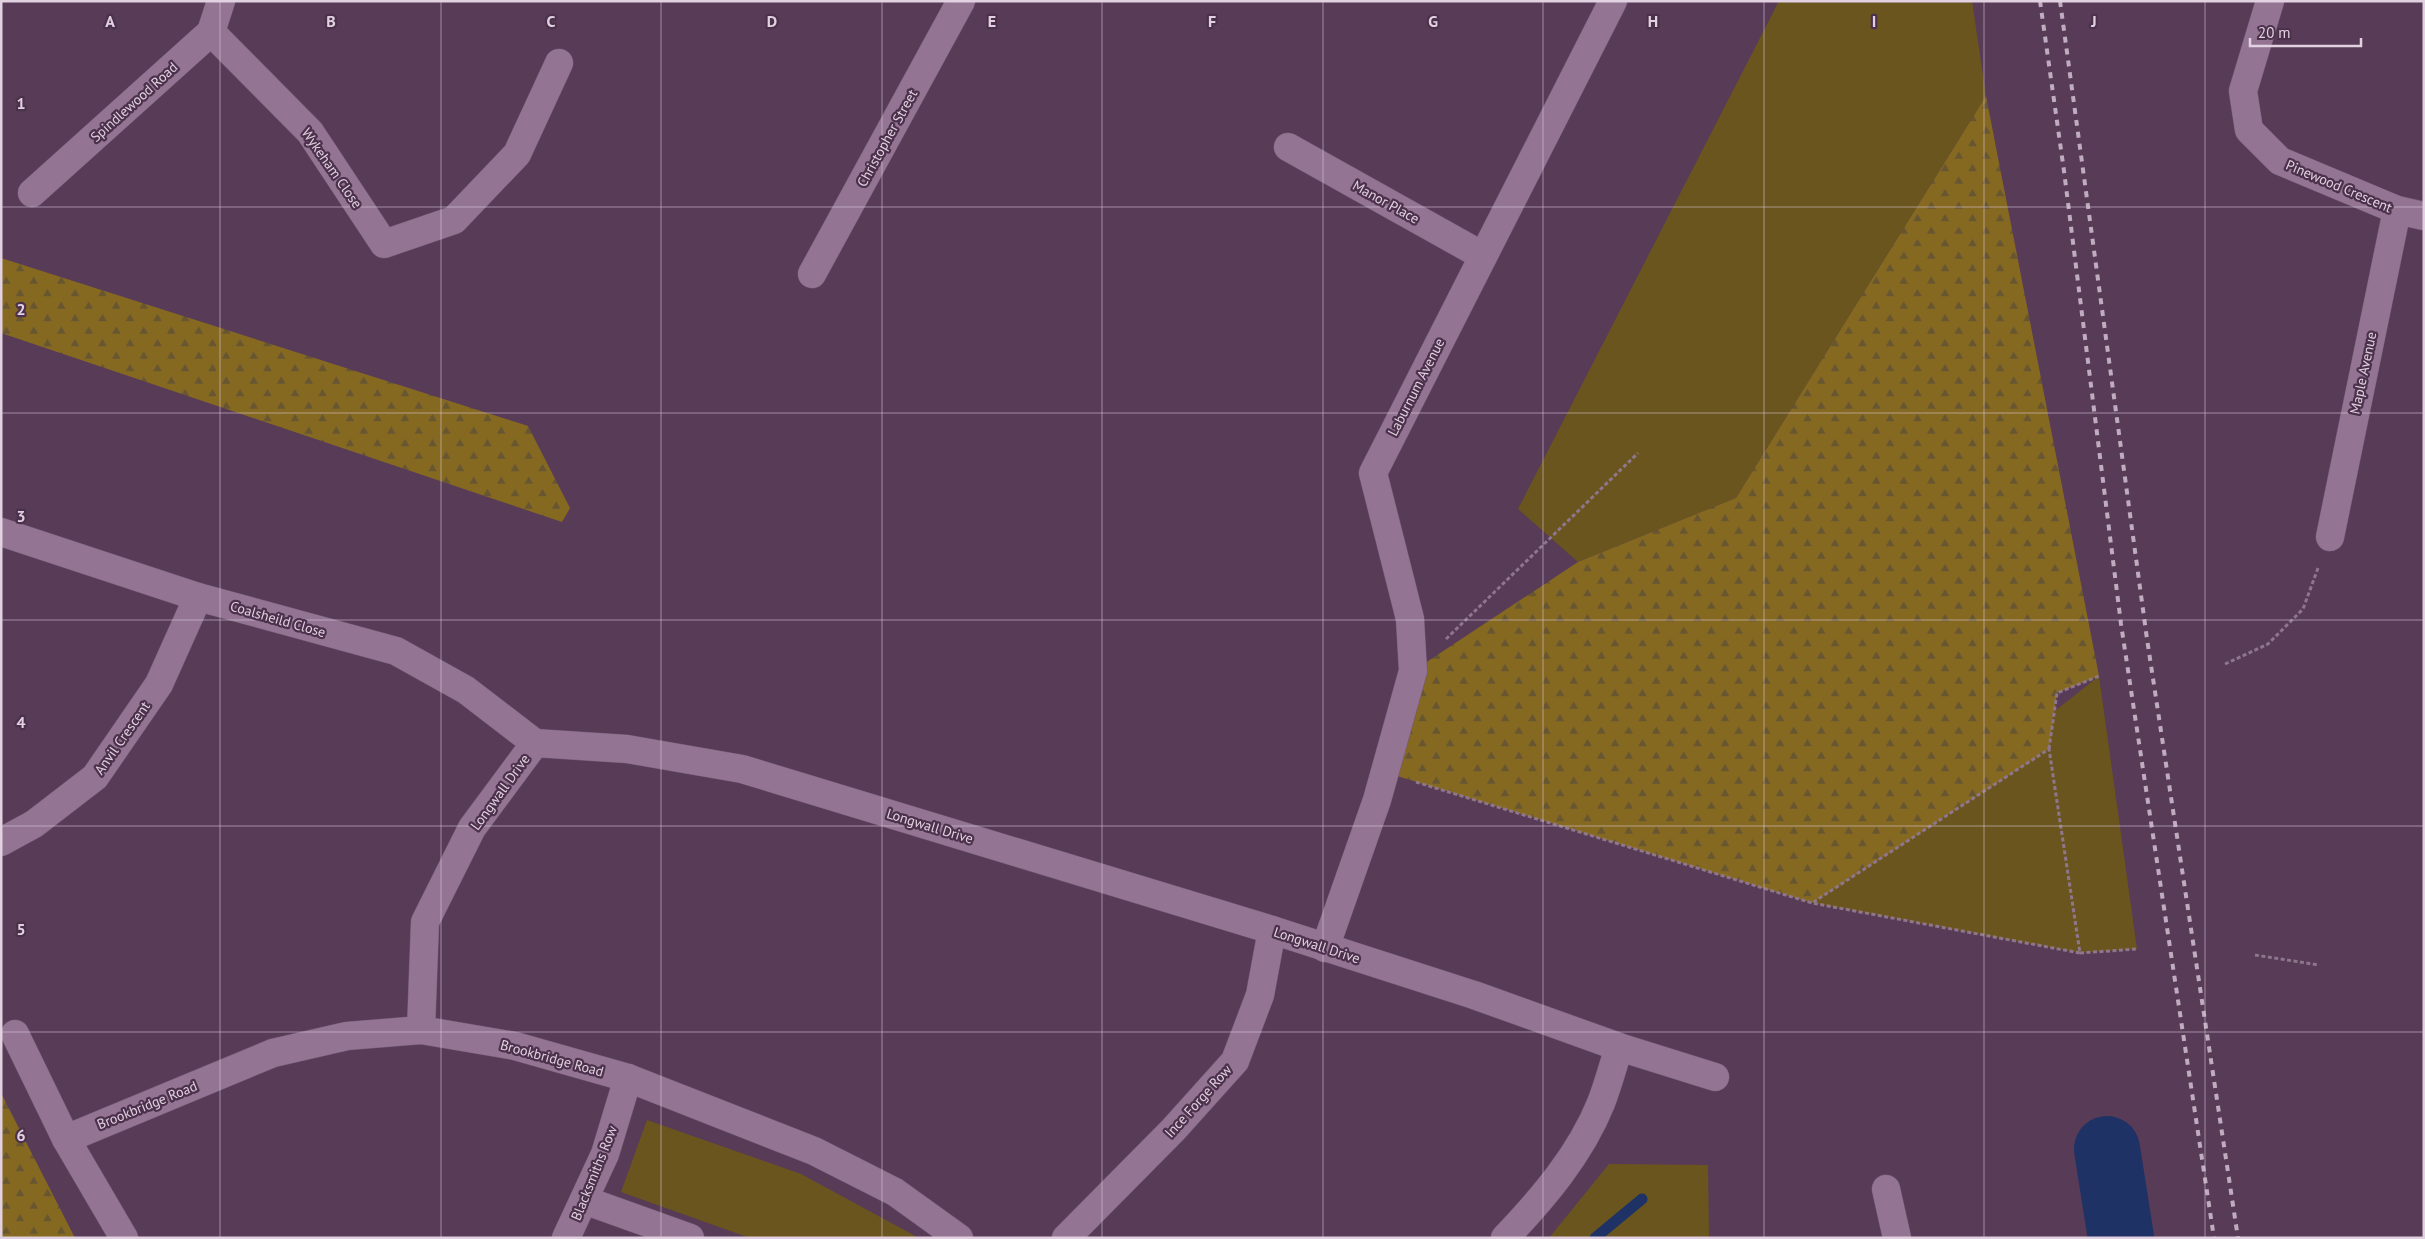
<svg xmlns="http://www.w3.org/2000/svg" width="2425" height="1239" font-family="'PT Sans',sans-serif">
  <defs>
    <pattern id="forest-firs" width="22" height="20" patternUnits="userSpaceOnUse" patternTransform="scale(1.25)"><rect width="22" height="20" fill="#866921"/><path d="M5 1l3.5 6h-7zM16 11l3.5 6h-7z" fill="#685631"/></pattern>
  </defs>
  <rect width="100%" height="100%" fill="#573b57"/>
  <g fill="#6b551f">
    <path d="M1779 1H1972L1986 96 1736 498 1578 562 1518 509Z"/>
    <path d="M2099 676 2137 949 2080 953 1812 903Z"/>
    <path d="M647 1120 801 1174 919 1238H750L621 1192Z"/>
    <path d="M1609 1164 1708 1165 1709 1238H1549Z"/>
  </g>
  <g fill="url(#forest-firs)">
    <path d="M1986 96 2099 676 2057 693 2049 749 1812 903 1384 772 1413 671 1578 562 1736 498Z"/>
    <path d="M1 258 528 426 570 508 562 522 1 333Z"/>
    <path d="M1 1093 75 1238H1Z"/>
  </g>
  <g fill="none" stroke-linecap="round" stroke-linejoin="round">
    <path stroke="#1f3266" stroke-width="11" d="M1595 1238 1642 1199"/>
    <path stroke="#1f3266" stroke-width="66" d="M2107 1149 2121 1238"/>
    <defs>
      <g id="minor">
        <path d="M2270 1 2243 91 2249 130 2280 161 2397 210 2424 216"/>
        <path d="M211 32 310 132 384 244 454 220 517 154 559 63"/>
        <path d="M1288 147 1483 256"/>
        <path d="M32 193 211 32 221 1"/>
        <path d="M812 274 961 1"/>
        <path d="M1 532 198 597 396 651 466 690 535 743"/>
        <path d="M2330 537 2397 210"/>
        <path d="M1 842 34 824 95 777 159 684 198 597"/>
        <path d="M1325 948 1377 800 1413 671 1410 619 1373 473 1613 1"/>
        <path d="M421 1030 425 922 472 828 535 743 627 749 742 769 1272 930 1474 995 1619 1047 1715 1077"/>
        <path d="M15 1034 66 1139 124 1238"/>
        <path d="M66 1139 273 1053 347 1036 421 1030 515 1046 628 1078 814 1151 895 1192 959 1238"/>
        <path d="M1886 1189 1897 1238"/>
        <path d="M584 1200 690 1238"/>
        <path d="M566 1238 605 1154 628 1078"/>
        <path d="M1066 1238 1173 1130 1235 1061 1260 995 1272 930"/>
        <path d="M1505 1238C1543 1198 1580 1155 1601 1103 1608 1085 1613 1066 1619 1047"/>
      </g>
    </defs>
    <use href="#minor" stroke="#705971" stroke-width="29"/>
    <g stroke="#8e768d" stroke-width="3" stroke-dasharray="4 2.5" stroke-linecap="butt">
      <path d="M1446 639 1638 453"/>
      <path d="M2225 664 2268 644 2303 609 2318 568"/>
      <path d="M2049 749 2057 693 2099 676"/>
      <path d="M1416 782 1812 903 2080 953 2049 749 1812 903"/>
      <path d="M2080 953 2137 949"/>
      <path d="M2255 955 2319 965"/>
    </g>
    <use href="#minor" stroke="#937493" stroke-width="28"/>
    <g stroke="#c0acbf" stroke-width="4" stroke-dasharray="6 6" stroke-linecap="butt">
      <path d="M2040 1 2064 171 2121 624 2214 1238"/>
      <path d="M2060 1 2147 639 2238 1238"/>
    </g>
  </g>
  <path fill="none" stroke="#e2d1e1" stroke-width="1" stroke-opacity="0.55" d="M220 1V1238M441 1V1238M661 1V1238M882 1V1238M1102 1V1238M1323 1V1238M1543 1V1238M1764 1V1238M1984 1V1238M2205 1V1238M1 207H2424M1 413H2424M1 620H2424M1 826H2424M1 1032H2424"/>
  <g text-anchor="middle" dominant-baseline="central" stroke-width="4.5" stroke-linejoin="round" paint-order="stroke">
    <g font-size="14" fill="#e2d1e1" stroke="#4c314c">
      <text transform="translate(134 102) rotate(-42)">Spindlewood Road</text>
      <text transform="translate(887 138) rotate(-61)">Christopher Street</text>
      <text transform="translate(332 168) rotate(55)">Wykeham Close</text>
      <text transform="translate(2339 186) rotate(23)">Pinewood Crescent</text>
      <text transform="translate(1386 202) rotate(29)">Manor Place</text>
      <text transform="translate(2363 373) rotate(-78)">Maple Avenue</text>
      <text transform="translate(1416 387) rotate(-63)">Laburnum Avenue</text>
      <text transform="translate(278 619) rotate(16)">Coalsheild Close</text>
      <text transform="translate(122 738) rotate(-55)">Anvil Crescent</text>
      <text transform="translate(500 792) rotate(-54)">Longwall Drive</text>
      <text transform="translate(930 826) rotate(17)">Longwall Drive</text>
      <text transform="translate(1317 945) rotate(18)">Longwall Drive</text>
      <text transform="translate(552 1058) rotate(15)">Brookbridge Road</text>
      <text transform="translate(1198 1101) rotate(-48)">Ince Forge Row</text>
      <text transform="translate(147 1105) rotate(-22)">Brookbridge Road</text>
      <text transform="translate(594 1173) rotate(-68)">Blacksmiths Row</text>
    </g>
  </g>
  <g font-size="16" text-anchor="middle" font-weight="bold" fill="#e2d1e1" stroke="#4c314c" stroke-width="4.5" stroke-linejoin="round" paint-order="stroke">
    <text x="110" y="27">A</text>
    <text x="331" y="27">B</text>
    <text x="551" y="27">C</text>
    <text x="772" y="27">D</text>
    <text x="992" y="27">E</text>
    <text x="1212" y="27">F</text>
    <text x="1433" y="27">G</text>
    <text x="1653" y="27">H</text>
    <text x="1874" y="27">I</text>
    <text x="2094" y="27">J</text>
    <text x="21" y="109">1</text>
    <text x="21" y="315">2</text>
    <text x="21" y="522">3</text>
    <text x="21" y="728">4</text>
    <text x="21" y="935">5</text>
    <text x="21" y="1141">6</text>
  </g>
  <rect width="2425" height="1239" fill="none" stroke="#e2d1e1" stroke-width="5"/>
  <path d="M2250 38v8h111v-8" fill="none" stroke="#e2d1e1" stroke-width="2.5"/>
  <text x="2258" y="38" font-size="15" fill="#e2d1e1" stroke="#4c314c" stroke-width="4" paint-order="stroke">20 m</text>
</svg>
